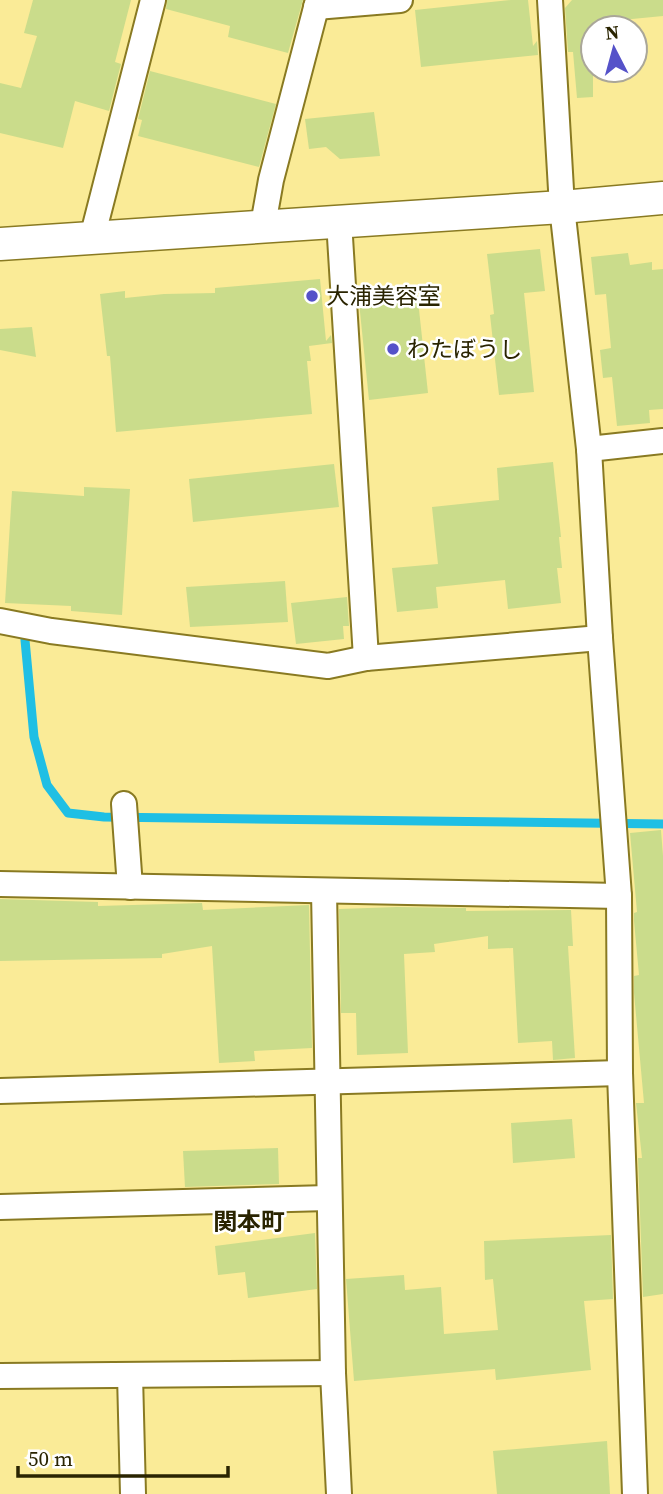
<svg xmlns="http://www.w3.org/2000/svg" width="663" height="1494" font-family="'Source Serif 4','Noto Sans JP',serif">
  <rect width="100%" height="100%" fill="#faeb97"/>
  <g fill="none" stroke-linecap="round" stroke-linejoin="round">
    <path stroke="#1fbfe4" stroke-width="9" d="M25 640 34 737 47 785 68 813 104 817 663 824"/>
  </g>
  <g fill="#cadc8b">
    <path d="M33 0H131L115 62 121 64 109 111 75 101 63 148 0 133V83L21 88 37 36 24 33Z"/>
    <path d="M167 0H303L288 53 228 37 230 26 166 9Z"/>
    <path d="M511 0H528L533 46 537 41 538 55 421 67 415 10Z"/>
    <path d="M572 0H663V16L601 22 602 28H593V97L577 98 573 52H568L565 8Z"/>
    <path d="M150 71 276 104 259 167 138 136 142 120 138 119Z"/>
    <path d="M374 112 380 156 340 159 326 147 309 149 305 119Z"/>
    <path d="M540 249 545 291 524 293 534 392 499 395 490 315 494 314 487 254Z"/>
    <path d="M628 253 630 265 652 262V270L663 269V409L649 410 650 423 617 426 612 377 603 378 600 350 611 348 606 294 595 295 591 257Z"/>
    <path d="M320 279 326 341 331 335 332 343 309 346 311 361H307L312 414 116 432 110 356H107L100 294 125 291V298L164 294 215 293V288Z"/>
    <path d="M417 291 428 393 369 400 359 302 365 296Z"/>
    <path d="M32 327 36 357 0 350V329Z"/>
    <path d="M553 462 561 537H559L562 568H557L561 603 508 609 505 580 436 587 438 608 397 612 392 568 438 564 432 507 499 500 497 468Z"/>
    <path d="M334 464 339 507 193 522 189 479Z"/>
    <path d="M84 487 130 489 122 615 71 611V606L5 603 12 491 84 496Z"/>
    <path d="M285 581 288 622 190 627 186 587Z"/>
    <path d="M347 597 349 626H343L344 639 296 644 291 603Z"/>
    <path d="M661 830 663 856V1294L643 1297 638 1158H642L636 1103H644L634 993V976L639 975 634 921V913L637 912 630 833Z"/>
    <path d="M0 899 98 902V906L202 903 203 910 309 905 312 1048 254 1051 255 1061 219 1063 212 946 162 954V958L0 961Z"/>
    <path d="M397 907 466 908V911L571 910 573 946H568L575 1058 553 1060 552 1041 518 1043 513 948 488 949V936L434 944 435 952 404 954 408 1053 357 1055 356 1013H341L339 909Z"/>
    <path d="M572 1119 575 1158 513 1163 511 1123Z"/>
    <path d="M278 1148 279 1184 185 1187 183 1151Z"/>
    <path d="M315 1233 317 1289 248 1298 245 1272 218 1275 215 1246Z"/>
    <path d="M611 1235 613 1299 584 1301 591 1370 496 1380 495 1369 354 1381 346 1279 404 1275 405 1290 441 1287 444 1334 498 1330 493 1279 485 1280 484 1241Z"/>
    <path d="M607 1441 610 1494H497L493 1451Z"/>
  </g>
  <g fill="none" stroke-linecap="round" stroke-linejoin="round">
    <defs>
      <g id="minor">
        <path d="M550 0 562 207 589 449 600 638 619 896 620 1073 635 1494"/>
        <path d="M316 7 400 0"/>
        <path d="M339 221 366 658"/>
        <path d="M263 225 271 180 318 0"/>
        <path d="M92 238 153 0"/>
        <path d="M589 449 663 441"/>
        <path d="M0 621 51 631 328 666 366 658 600 638"/>
        <path d="M124 804 130 887"/>
        <path d="M0 884 619 896"/>
        <path d="M324 891 333 1373 339 1494"/>
        <path d="M0 1091 620 1073"/>
        <path d="M0 1207 328 1198"/>
        <path d="M130 1375 133 1494"/>
        <path d="M0 1376 333 1373"/>
      </g>
      <path id="tertiary" d="M0 244 562 207 663 198"/>
    </defs>
    <use href="#minor" stroke="#897a22" stroke-width="28"/>
    <use href="#tertiary" stroke="#897a22" stroke-width="35"/>
    <use href="#minor" stroke="#fff" stroke-width="24"/>
    <use href="#tertiary" stroke="#fff" stroke-width="32"/>
  </g>
  <g fill="#5552c9" stroke="#fff" stroke-width="2.5">
    <circle cx="312" cy="296" r="7"/>
    <circle cx="393" cy="349" r="7"/>
  </g>
  <g text-anchor="middle" dominant-baseline="central" stroke-width="5" stroke-linejoin="round" paint-order="stroke">
    <g font-size="23" fill="#2a2401" stroke="#fff" text-anchor="start">
      <text x="326" y="296">大浦美容室</text>
      <text x="407" y="349">わたぼうし</text>
    </g>
    <g font-size="24" font-weight="bold" fill="#2a2401" stroke="#fff">
      <text x="249" y="1221">関本町</text>
    </g>
  </g>
  <g transform="translate(614 49) rotate(354)"><circle r="33" fill="#ffffff" stroke="#aaa799" stroke-width="2"/>
  <path d="M0-5L12 26L0 18L-12 26Z" fill="#5552c9"/>
  <text y="-10" font-size="19" font-weight="bold" text-anchor="middle" fill="#2a2401">N</text>
  </g>
  <path d="M18 1466v10h210v-10" fill="none" stroke="#2a2401" stroke-width="3.5"/>
  <text x="28" y="1466" font-size="21" fill="#2a2401" stroke="#ffffff" stroke-width="5" paint-order="stroke">50 m</text>
</svg>
